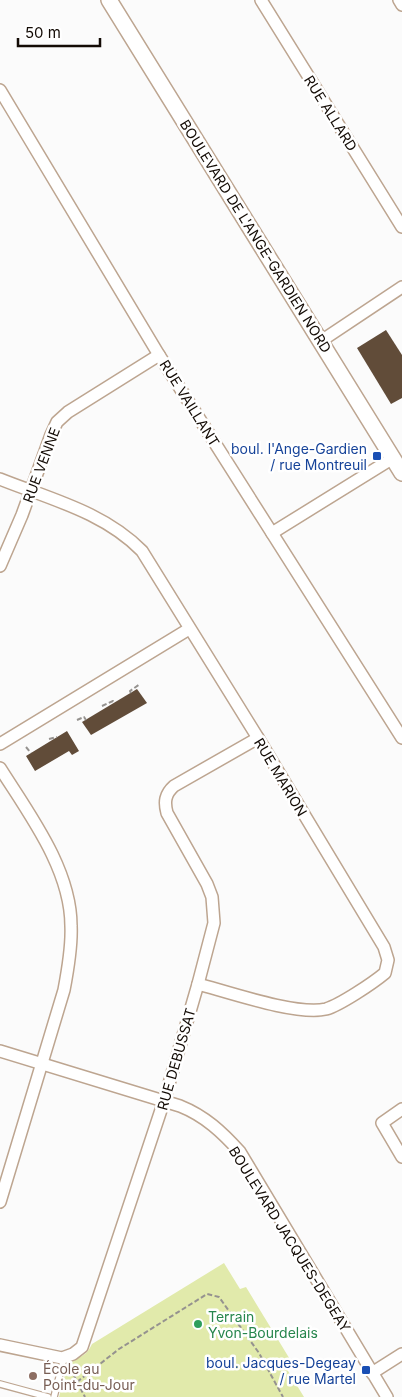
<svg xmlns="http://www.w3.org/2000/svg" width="402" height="1397" font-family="Inter,sans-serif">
  <rect width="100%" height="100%" fill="#fbfbfb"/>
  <path fill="#e1eaab" d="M224 1263 240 1289 246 1287 291 1361 285 1366 304 1397H59C62 1387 64 1370 72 1362 82 1354 85 1358 92 1344Z"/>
  <g fill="#614c39">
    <path d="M386 330 402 355V398L391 404 357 348Z"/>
    <path d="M137 689 147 703 91 735 82 722Z"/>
    <path d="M67 731 79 751 72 755 69 751 35 771 26 756Z"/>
  </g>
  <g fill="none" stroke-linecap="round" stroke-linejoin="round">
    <defs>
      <g id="lane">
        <path d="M0 1384 48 1397"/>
        <path d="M54 1397 64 1358"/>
      </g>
      <g id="street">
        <path d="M261 0 402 227"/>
        <path d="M399 0 402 5"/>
        <path d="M0 90 159 355 402 738"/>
        <path d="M321 341 402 287"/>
        <path d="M0 479C50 499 104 512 142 551L258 738 384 947 388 960 385 973C373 983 340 1005 326 1009 298 1016 228 992 198 984"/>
        <path d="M272 533 393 458"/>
        <path d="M0 566 22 515 51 435 57 422 68 412 159 355"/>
        <path d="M0 744 189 629"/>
        <path d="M0 768C29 814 71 869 71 926 72 947 68 969 64 990L0 1202"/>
        <path d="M0 1051 180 1106C205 1116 222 1132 240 1152L387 1397"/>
        <path d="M402 1109 382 1123 402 1157"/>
        <path d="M0 1345 62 1358 73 1354 82 1347 164 1101 198 984 214 923 212 897 207 884 167 813C164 802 165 794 174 786L258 738"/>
        <path d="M372 1373 402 1354"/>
      </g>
      <path id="secondary" d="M109 0 402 473"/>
    </defs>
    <use href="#lane" stroke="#bda590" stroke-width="8"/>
    <use href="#street" stroke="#bda590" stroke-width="14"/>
    <use href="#secondary" stroke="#bda590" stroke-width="18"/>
    <g stroke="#95928f" stroke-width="2" stroke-dasharray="5 2.5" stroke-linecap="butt">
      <path d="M131 693 130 691 140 684"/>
      <path d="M102 706 113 701 114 703"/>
      <path d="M77 720 84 717 86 720"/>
      <path d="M49 739 57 737"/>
      <path d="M26 747 31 753"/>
      <path d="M70 1368 85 1397"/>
      <path d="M77 1382 119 1349 207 1294 219 1297 259 1353 283 1397"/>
    </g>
    <use href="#lane" stroke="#fff" stroke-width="5.5"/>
    <use href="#street" stroke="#fff" stroke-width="11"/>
    <use href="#secondary" stroke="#fff" stroke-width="15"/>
  </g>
  <g fill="#1a4fb4" stroke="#fff" stroke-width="2">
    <rect x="372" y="451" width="10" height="10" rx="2.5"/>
    <rect x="361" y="1365" width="10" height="10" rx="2.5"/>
  </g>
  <circle fill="#2e9e5b" stroke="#fff" stroke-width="2" cx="198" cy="1324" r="5"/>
  <circle fill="#8d6e63" stroke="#fff" stroke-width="2" cx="33" cy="1376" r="5"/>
  <g text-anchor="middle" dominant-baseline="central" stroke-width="5" stroke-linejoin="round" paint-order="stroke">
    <g font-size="14" fill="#130b05" stroke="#fff">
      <text transform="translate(331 113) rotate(58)">RUE ALLARD</text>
      <text transform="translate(256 236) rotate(58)">BOULEVARD DE L'ANGE-GARDIEN NORD</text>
      <text transform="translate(190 403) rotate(58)">RUE VAILLANT</text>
      <text transform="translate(41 465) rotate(-69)">RUE VENNE</text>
      <text transform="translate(281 777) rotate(59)">RUE MARION</text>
      <text transform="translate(176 1059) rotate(-74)">RUE DEBUSSAT</text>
      <text transform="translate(290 1239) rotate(58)">BOULEVARD JACQUES-DEGEAY</text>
    </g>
    <g font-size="14" fill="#164399" stroke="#fff" text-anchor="end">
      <text x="367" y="448">boul. l'Ange-Gardien<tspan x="367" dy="16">/ rue Montreuil</tspan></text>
      <text x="356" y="1362">boul. Jacques-Degeay<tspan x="356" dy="16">/ rue Martel</tspan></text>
    </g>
    <g font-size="14" fill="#27864d" stroke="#fff" text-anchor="start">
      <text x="208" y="1316">Terrain<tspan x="208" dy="16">Yvon-Bourdelais</tspan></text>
    </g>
    <g font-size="14" fill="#785e54" stroke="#fff" text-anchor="start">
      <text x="43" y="1368">École au<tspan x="43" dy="16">Point-du-Jour</tspan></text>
    </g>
  </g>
  <path d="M18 38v8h82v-8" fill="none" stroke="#130b05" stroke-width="2.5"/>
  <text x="25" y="38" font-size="15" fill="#130b05" stroke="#ffffff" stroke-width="4" paint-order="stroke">50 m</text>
</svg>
